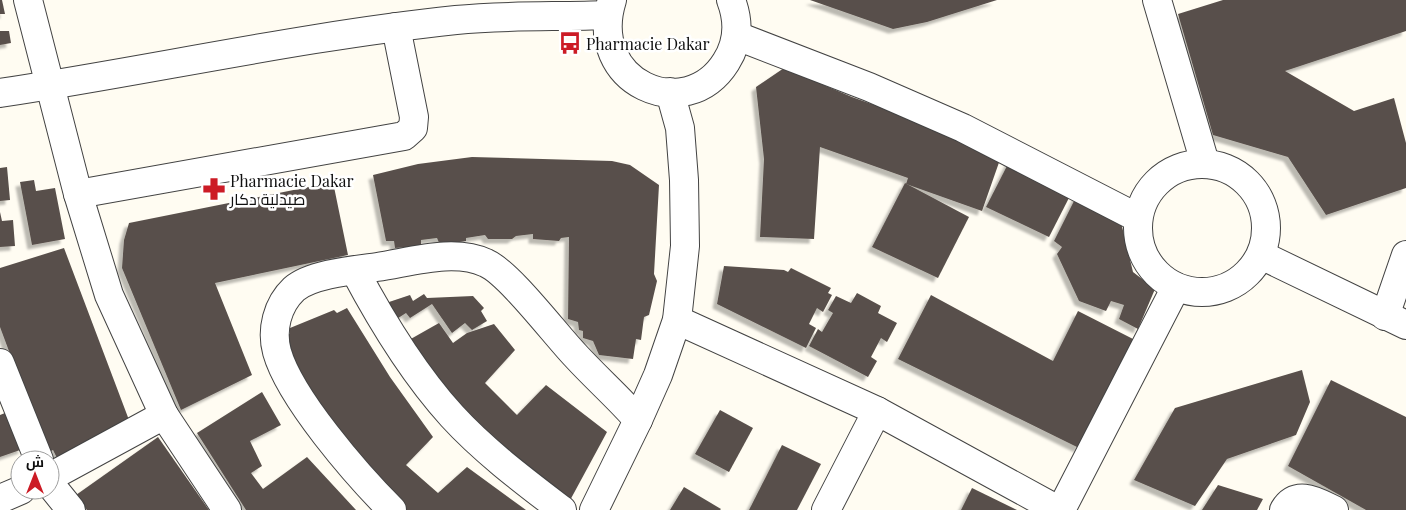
<svg xmlns="http://www.w3.org/2000/svg" width="1406" height="510" font-family="'Playfair Display',Cairo,serif">
  <defs>
    <filter id="shadow"><feDropShadow dx="-4.5" dy="4.5" stdDeviation="1" flood-color="#0004"/></filter>
  </defs>
  <rect width="100%" height="100%" fill="#fffcf2"/>
  <g fill="#59504b" filter="url(#shadow)">
    <path d="M0 0H2L5 14H0Z"/>
    <path d="M810 0H997L927 22 893 29Z"/>
    <path d="M1223 0H1406V31L1285 71 1354 111 1394 98 1406 143V188L1326 215 1288 157 1213 135 1178 14Z"/>
    <path d="M0 31H9L11 43 0 45Z"/>
    <path d="M784 68 852 97 1003 151 982 211 906 184 908 178 820 147 814 239 760 237 764 159 756 87Z"/>
    <path d="M472 157 612 161 630 165 659 185 654 274 657 281 649 315 644 317 641 340 636 339 633 359 599 355 593 341 583 338V331L579 330 578 322 568 319 569 237 561 238 559 241 533 239V234L516 236 512 239H488L485 235 466 238V241L440 245 437 238 421 240V246L395 248 394 241H386L373 175 418 164Z"/>
    <path d="M1010 160 1073 190 1049 237 986 207Z"/>
    <path d="M7 167 10 200 0 201V168Z"/>
    <path d="M34 180 36 191 55 188 65 239 32 245 20 182Z"/>
    <path d="M333 182 348 255 215 283 252 375 181 410 122 268 124 240 129 223Z"/>
    <path d="M905 183 969 217 938 278 872 247Z"/>
    <path d="M1078 193 1119 214 1133 272 1155 289 1138 329 1119 319 1124 305 1111 301 1106 311 1079 301 1057 254 1062 247 1054 241Z"/>
    <path d="M0 212 2 221 13 220 15 246 0 247Z"/>
    <path d="M64 248 129 420 59 462 53 450 47 453 0 327V268Z"/>
    <path d="M724 266 784 270 788 272 791 268 831 288 828 293 832 295 823 312 817 308 809 324 816 328 806 348 717 304Z"/>
    <path d="M857 293 881 306 878 313 897 323 887 342 881 338 871 357 877 361 868 377 809 346 818 329 822 332 833 313 828 310 836 296 851 303Z"/>
    <path d="M424 294 427 298 473 296 484 308 481 311 487 321 472 330 465 323 452 333 432 304 410 318 406 313 395 320 383 304 410 295 413 301Z"/>
    <path d="M931 295 1053 361 1078 311 1135 340 1079 448 898 359Z"/>
    <path d="M347 308 390 377 433 437 406 465 438 493 467 467 526 510H399L286 363V334H290V328L334 310 337 313Z"/>
    <path d="M439 323 453 343 467 333 494 324 515 350 485 383 517 415 546 385 607 432 568 504 461 409 409 340Z"/>
    <path d="M1302 370 1310 402 1296 435 1227 459 1195 506 1134 480 1175 408Z"/>
    <path d="M1331 380 1406 417V510H1366L1288 466Z"/>
    <path d="M262 392 281 425 250 441 262 466 251 473 263 489 307 457 356 510H246L197 433Z"/>
    <path d="M720 410 753 428 729 472 695 454Z"/>
    <path d="M10 411 23 449 0 457V415Z"/>
    <path d="M158 437 209 510H87L76 495Z"/>
    <path d="M782 445 821 464 797 510H749Z"/>
    <path d="M1218 485 1263 499 1257 510H1202Z"/>
    <path d="M684 487 721 509 720 510H670Z"/>
    <path d="M972 488 1017 510H961Z"/>
  </g>
  <g fill="none" stroke-linecap="round" stroke-linejoin="round">
    <defs>
      <g id="minor">
        <path d="M28 0 78 194 109 295 164 415 227 510"/>
        <path d="M612 0C586 83 686 126 726 62 739 42 739 21 731 0"/>
        <path d="M1157 0 1205 163"/>
        <path d="M737 36 869 87 963 128 1138 218"/>
        <path d="M0 93C152 70 303 36 456 20 506 15 557 17 608 15"/>
        <circle cx="1202" cy="228" r="64"/>
        <path d="M78 194 404 136 413 128 414 117 396 27"/>
        <path d="M1261 255 1406 325"/>
        <path d="M355 271C382 322 413 373 452 416 484 451 524 481 562 510"/>
        <path d="M1385 316 1406 255"/>
        <path d="M677 320 877 411 1058 510"/>
        <path d="M0 363 39 460"/>
        <path d="M50 477 164 415"/>
        <path d="M50 484 71 510"/>
        <path d="M0 499 21 490"/>
        <path d="M392 510C357 475 290 398 277 352 271 330 277 305 294 289 311 274 355 270 377 267 411 262 454 248 486 263 509 273 555 334 575 355 596 378 618 397 638 420"/>
        <path d="M594 510 638 420 658 375 677 320 685 246 684 180 680 128 670 92"/>
        <path d="M826 510 877 411"/>
        <path d="M1061 510 1176 287"/>
        <path d="M1284 510C1297 489 1317 502 1334 510"/>
      </g>
    </defs>
    <use href="#minor" stroke="#434343" stroke-width="30"/>
    <use href="#minor" stroke="#fff" stroke-width="28"/>
  </g>
  <defs>
    <symbol id="bus-bare" viewBox="-9 -9 18 18"><path d="M-5-6H5V4H4V6H2V4H-2V6H-4V4H-5ZM-3.5-4V0h7V-4ZM-3.5 1.2v1.5H-2V1.2ZM2 1.2v1.5H3.5V1.2Z" fill="#cc1b25" stroke="#fff" stroke-width="2.5" paint-order="stroke"/></symbol>
    <symbol id="pharmacy-bare" viewBox="-9 -9 18 18"><path d="M-2-6h4v4h4v4h-4v4h-4v-4h-4v-4h4Z" fill="#cc1b25" stroke="#fff" stroke-width="2.5" paint-order="stroke"/></symbol>
  </defs>
  <g fill-rule="evenodd">
    <use href="#bus-bare" x="554" y="27" width="32" height="32"/>
    <use href="#pharmacy-bare" x="198" y="173" width="32" height="32"/>
  </g>
  <g text-anchor="middle" dominant-baseline="central" stroke-width="5" stroke-linejoin="round" paint-order="stroke">
    <g font-size="16" fill="#101010" stroke="#fff" text-anchor="start">
      <text x="586" y="43">Pharmacie Dakar</text>
      <text x="230" y="180">Pharmacie Dakar<tspan x="230" dy="18">صيدلية دكار</tspan></text>
    </g>
  </g>
  <g transform="translate(35 475)"><circle r="24" fill="#ffffff" stroke="#9f9f9f"/>
  <path d="M0-4L9 19L0 12L-9 19Z" fill="#cc1b25"/>
  <text y="-8" font-size="14" font-weight="bold" text-anchor="middle" fill="#101010">ش</text>
  </g>
</svg>
